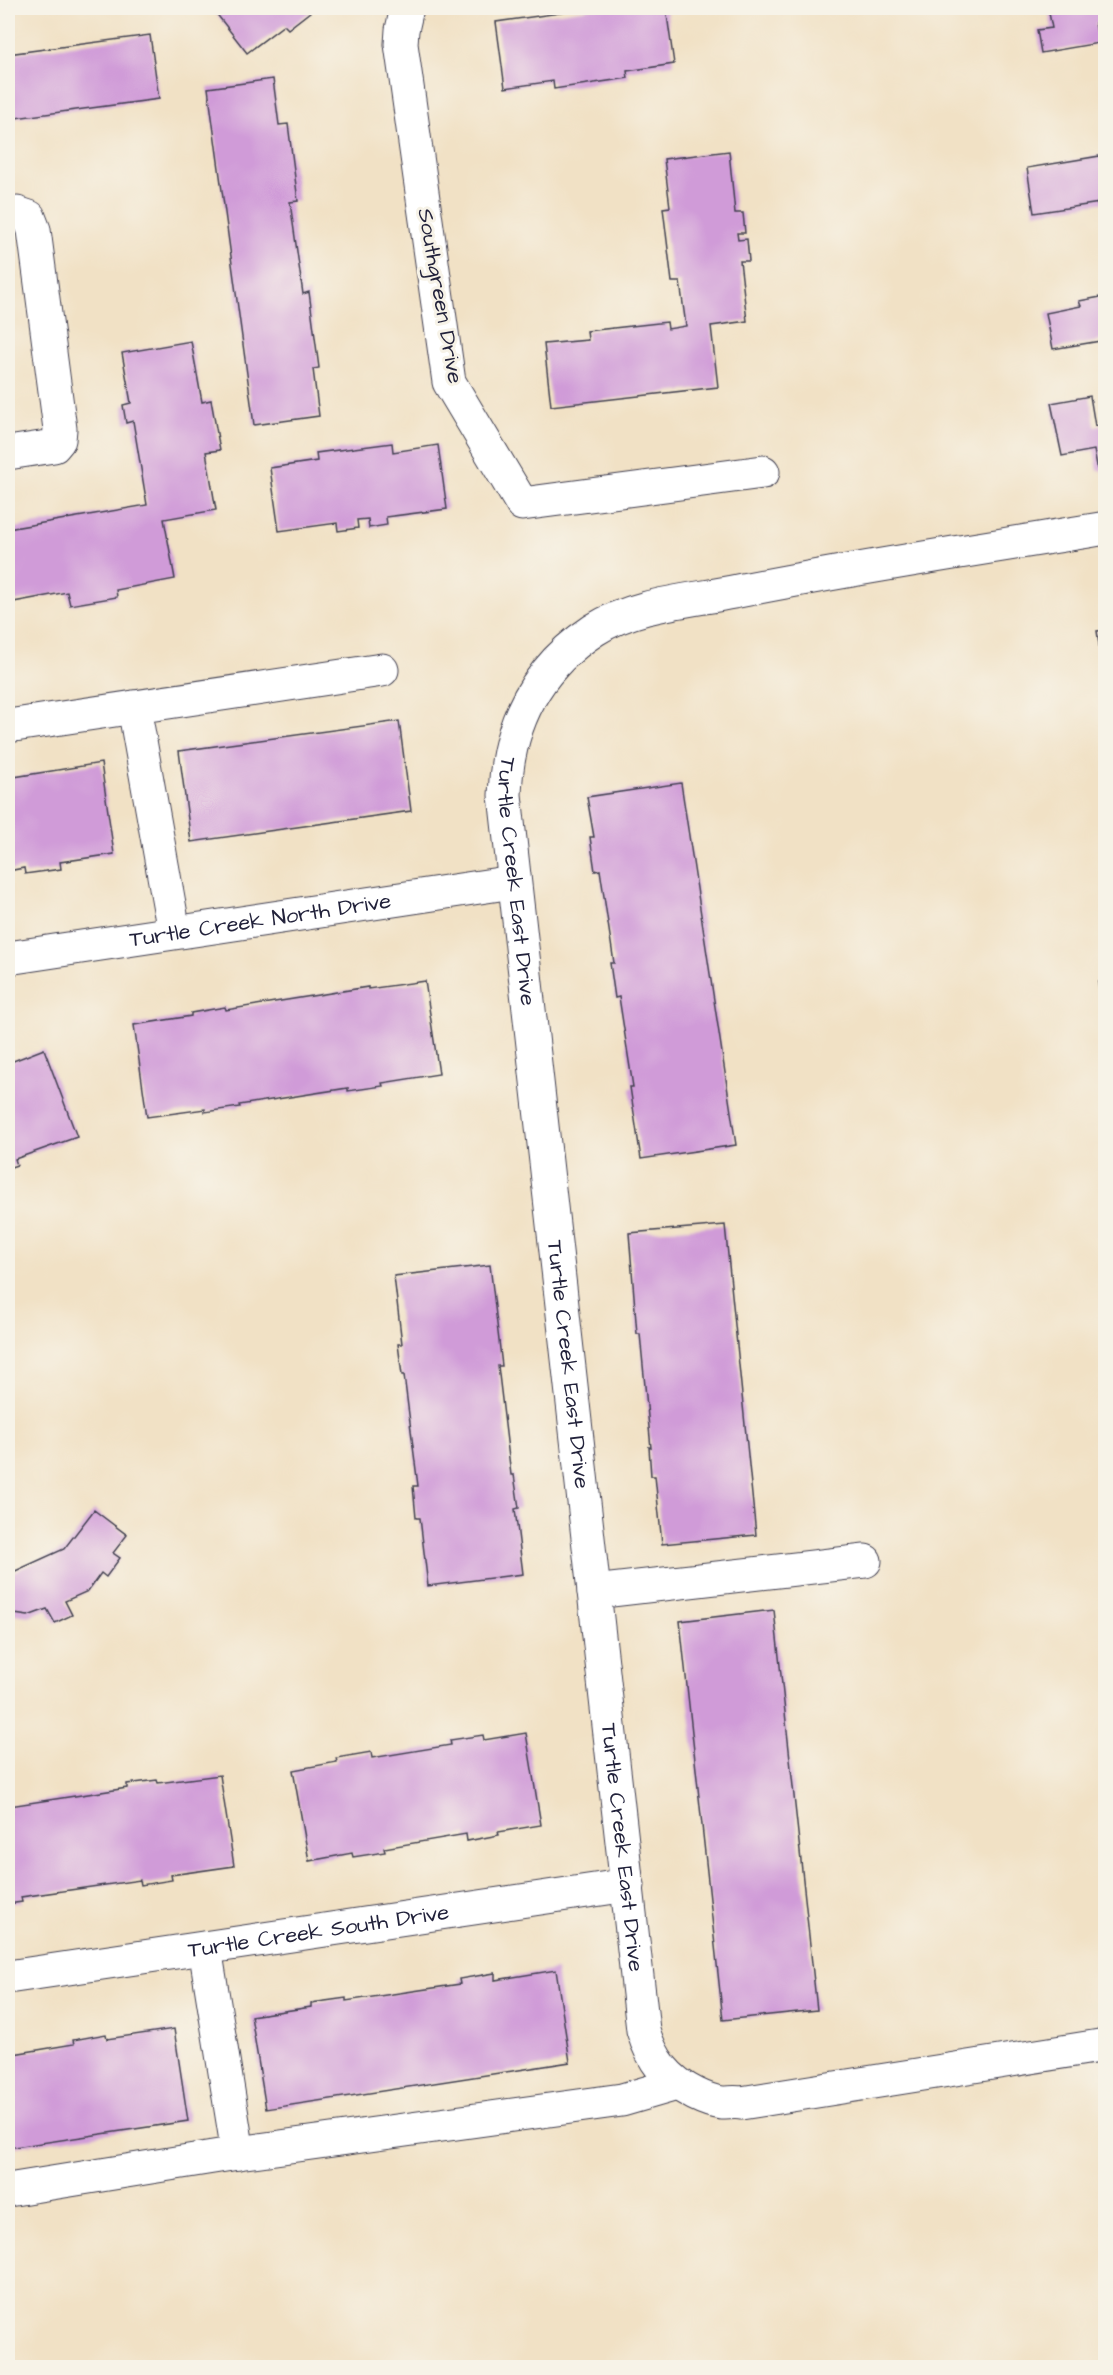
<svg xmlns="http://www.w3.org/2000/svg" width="1113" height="2375" font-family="'Architects Daughter',sans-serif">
  <rect width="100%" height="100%" fill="#f7f3e8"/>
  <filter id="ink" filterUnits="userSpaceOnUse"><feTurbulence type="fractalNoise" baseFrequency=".0167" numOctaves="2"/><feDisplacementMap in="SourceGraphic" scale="12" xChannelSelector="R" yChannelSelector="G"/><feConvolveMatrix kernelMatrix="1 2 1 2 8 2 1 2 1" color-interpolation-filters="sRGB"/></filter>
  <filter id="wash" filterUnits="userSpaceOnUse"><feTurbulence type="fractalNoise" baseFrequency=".008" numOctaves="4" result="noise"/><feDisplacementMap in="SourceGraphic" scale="24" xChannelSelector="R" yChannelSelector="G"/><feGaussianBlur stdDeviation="1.35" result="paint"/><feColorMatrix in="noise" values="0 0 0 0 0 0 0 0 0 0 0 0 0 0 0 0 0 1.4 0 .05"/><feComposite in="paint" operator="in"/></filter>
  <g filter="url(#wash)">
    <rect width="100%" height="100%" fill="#f1e1c5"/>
    <g id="blocks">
      <g fill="#d09bd8">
        <path d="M212 8H315L288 29 284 25 247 53Z"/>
        <path d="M595 8H666L674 64 627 71 628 78 554 89 553 81 505 88 496 22Z"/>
        <path d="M1048 8H1105L1106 22 1095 23 1099 43 1041 53 1037 30 1052 28Z"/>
        <path d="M150 35 159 99 8 119V54Z"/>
        <path d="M273 79 279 125 288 124 298 201 290 202 303 294 309 292 319 368 313 369 319 416 254 425 208 88Z"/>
        <path d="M729 151 735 213H743L745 233H737L738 240 747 239 749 261H740L747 321 711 326 718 387 551 406 544 344 588 340 587 331 667 322 668 329 686 326 680 282H672L663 208 670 207 664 159Z"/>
        <path d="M1106 155V202L1034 213 1027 168Z"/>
        <path d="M1106 296V340L1053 349 1046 313 1081 306 1079 301Z"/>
        <path d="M191 341 202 402 211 400 220 450 206 452 216 510 164 519 175 579 116 590 117 597 70 605 67 592 8 603V529L147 505 133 421 126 423 123 405 131 403 122 353Z"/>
        <path d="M1090 396 1095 426 1106 424V470L1098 471 1094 450 1062 456 1051 403Z"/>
        <path d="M392 443 393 452 438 445 447 509 386 517 387 525 369 528 368 519 357 520 358 528 338 531 337 523 279 531 270 468 317 461 316 453Z"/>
        <path d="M1106 630V672H1103L1097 631Z"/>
        <path d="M399 721 411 811 191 842 179 751Z"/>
        <path d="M101 763 114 854 60 862 61 869 25 874 24 868 8 871V778Z"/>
        <path d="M681 783 736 1145 641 1159 630 1087H633L619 997 615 998 610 963H614L600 870 595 871 590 837H594L587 797Z"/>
        <path d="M425 981 439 1074 382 1083 383 1086 348 1091V1088L239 1105 240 1107 205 1112V1109L147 1117 134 1025 191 1016V1013L225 1007 226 1010 368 987V989Z"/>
        <path d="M1106 981V1032H1104L1098 982Z"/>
        <path d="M44 1049 77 1137 15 1159 17 1165 8 1168V1063Z"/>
        <path d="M725 1225 756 1535 662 1544 655 1476H651L649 1447 651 1448 640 1334H637L629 1233Z"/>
        <path d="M490 1265 502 1366H498L511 1475H514L519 1508 515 1509 523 1574 428 1586 420 1518H416L413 1486H418L404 1375H402L398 1344H402L394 1276Z"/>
        <path d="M94 1510 127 1535 113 1553 120 1558 106 1577 101 1573 88 1591 65 1601 72 1615 55 1623 47 1609 28 1616 8 1613V1573H11L64 1549Z"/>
        <path d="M774 1610 817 2010 723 2020 680 1621Z"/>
        <path d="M526 1733 541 1825 498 1832 499 1835 467 1841 466 1834 384 1848 385 1852 353 1857 352 1853 309 1861 293 1770 337 1762 336 1758 371 1752 372 1758 451 1745 450 1740 483 1735 484 1740Z"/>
        <path d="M220 1775 234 1866 171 1875 172 1880 141 1885 140 1880 21 1897 22 1902 8 1904V1797L10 1806 127 1788V1784L157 1780 158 1783Z"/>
        <path d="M556 1970 570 2062 266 2109 251 2016 311 2007V2003L346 1998V2001L460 1984 459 1979 495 1973V1980Z"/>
        <path d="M174 2029 188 2121 8 2148V2055L74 2044 73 2040 106 2034 107 2039Z"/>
      </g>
    </g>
  </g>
  <g filter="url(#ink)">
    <use href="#blocks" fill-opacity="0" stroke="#413f50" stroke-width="1.5"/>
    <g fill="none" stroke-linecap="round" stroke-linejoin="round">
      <defs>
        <g id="minor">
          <path d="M407 8 402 30 401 44 449 382 522 504 763 472"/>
          <path d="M8 215 17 213 29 217 34 230 60 429 59 440 54 446 8 453"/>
          <path id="s1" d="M1106 528C981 549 857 567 733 592 687 601 634 604 594 630 535 669 507 725 505 795L643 2030C652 2060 667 2080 695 2094 703 2098 713 2102 722 2103 729 2103 735 2102 741 2103L1106 2045"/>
          <path d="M134 707 174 932"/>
          <path d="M8 726 382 670"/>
          <path id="s2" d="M8 958 513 882"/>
          <path d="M594 1592 865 1561"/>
          <path d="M205 1948 238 2153"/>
          <path id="s3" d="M8 1977 628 1885"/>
          <path d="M8 2190 238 2153 622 2100 677 2084"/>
        </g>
      </defs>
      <use href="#minor" stroke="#413f50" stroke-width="35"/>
      <use href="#minor" stroke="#fff" stroke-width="33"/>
    </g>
  </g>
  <g text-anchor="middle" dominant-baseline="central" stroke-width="6" stroke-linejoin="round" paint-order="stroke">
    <g font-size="22" fill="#22223b" stroke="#f7f3e8">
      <text transform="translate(440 296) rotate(80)">Southgreen Drive</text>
      <text stroke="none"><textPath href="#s1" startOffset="806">Turtle Creek East Drive</textPath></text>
      <text stroke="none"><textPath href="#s2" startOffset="255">Turtle Creek North Drive</textPath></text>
      <text stroke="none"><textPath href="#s1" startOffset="1292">Turtle Creek East Drive</textPath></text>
      <text stroke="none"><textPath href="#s1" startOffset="1778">Turtle Creek East Drive</textPath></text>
      <text stroke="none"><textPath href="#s3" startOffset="314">Turtle Creek South Drive</textPath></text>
    </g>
  </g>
  <rect width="1113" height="2375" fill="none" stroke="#f7f3e8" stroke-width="30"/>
</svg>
